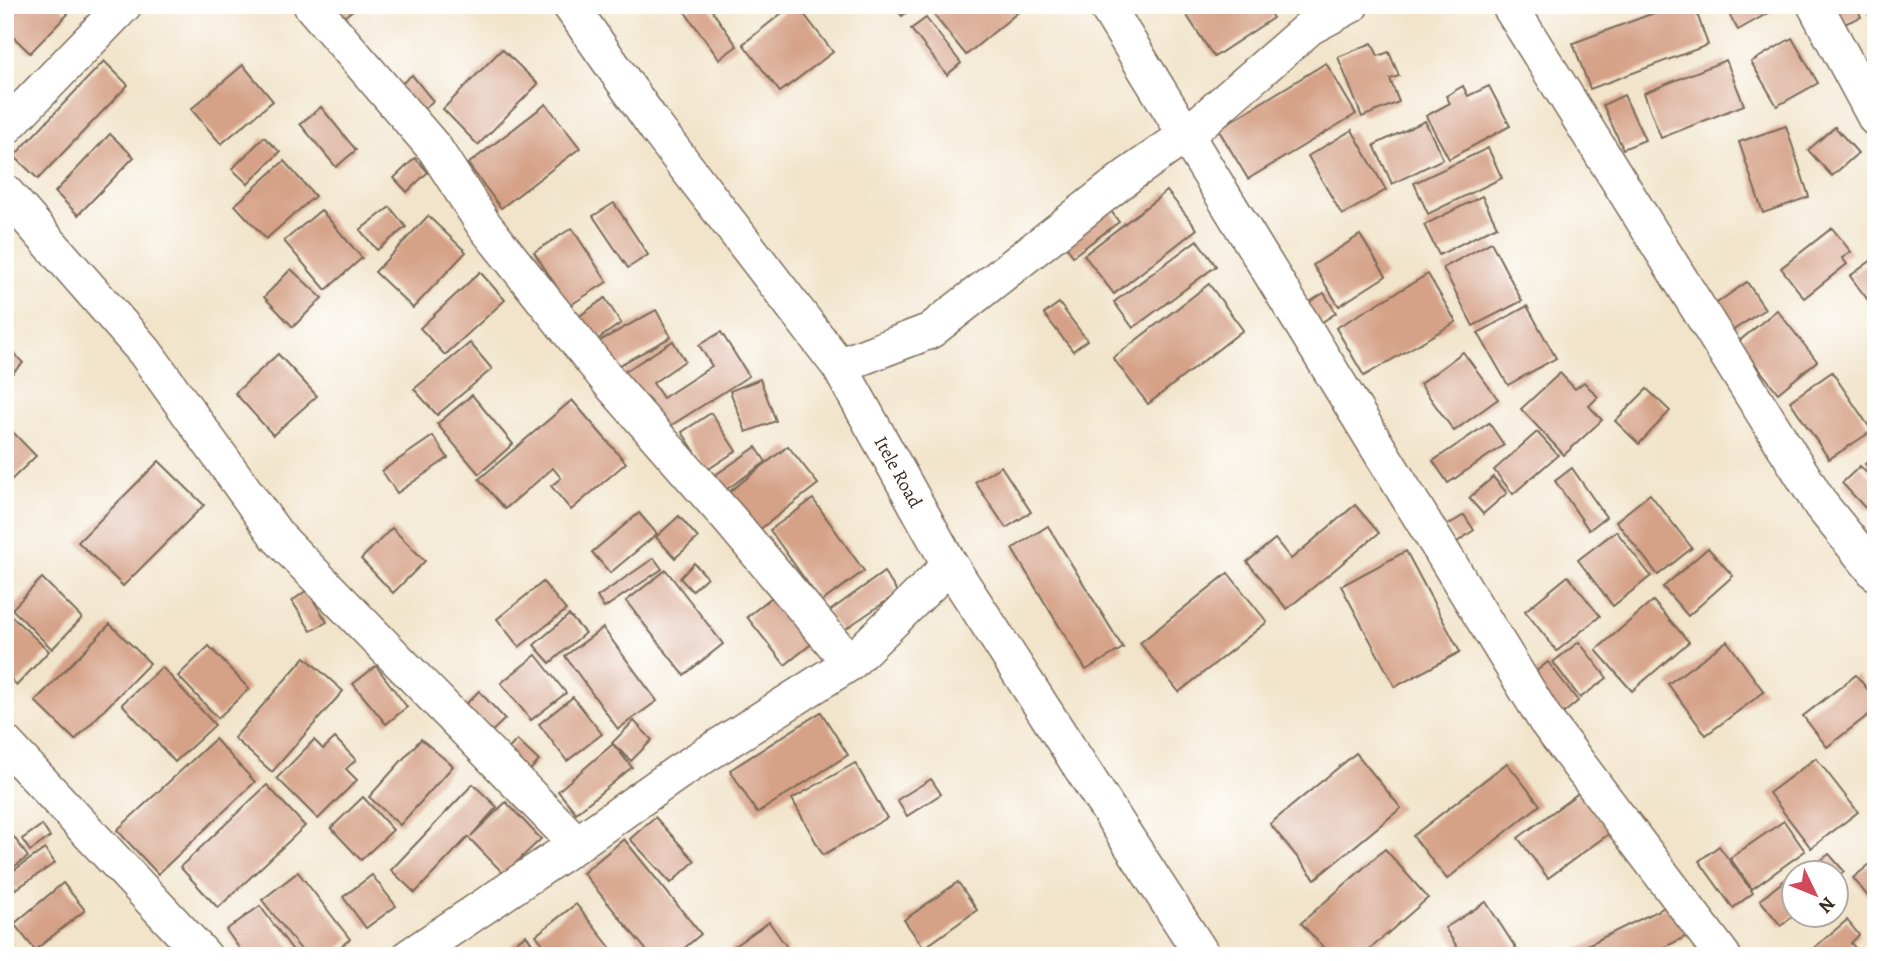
<svg xmlns="http://www.w3.org/2000/svg" width="1881" height="961" font-family="Alegreya,serif">
  <rect width="100%" height="100%" fill="#fff"/>
  <filter id="ink" filterUnits="userSpaceOnUse"><feTurbulence type="fractalNoise" baseFrequency=".0143" numOctaves="2"/><feDisplacementMap in="SourceGraphic" scale="14" xChannelSelector="R" yChannelSelector="G"/><feConvolveMatrix kernelMatrix="1 2 1 2 8 2 1 2 1" color-interpolation-filters="sRGB"/></filter>
  <filter id="wash" filterUnits="userSpaceOnUse"><feTurbulence type="fractalNoise" baseFrequency=".00686" numOctaves="4" result="noise"/><feDisplacementMap in="SourceGraphic" scale="28" xChannelSelector="R" yChannelSelector="G"/><feGaussianBlur stdDeviation="1.57" result="paint"/><feColorMatrix in="noise" values="0 0 0 0 0 0 0 0 0 0 0 0 0 0 0 0 0 1.4 0 .05"/><feComposite in="paint" operator="in"/></filter>
  <g filter="url(#wash)">
    <rect width="100%" height="100%" fill="#f1e4ca"/>
    <g id="blocks">
      <g fill="#d5a187">
        <path d="M5 5H59L68 14 30 53 5 29Z"/>
        <path d="M335 5H359L344 17Z"/>
        <path d="M695 5H708L737 46 719 59 685 12Z"/>
        <path d="M792 5H797L833 52 780 92 743 44Z"/>
        <path d="M893 5H915L902 16Z"/>
        <path d="M934 5H1027L966 55 929 9Z"/>
        <path d="M1180 5H1265L1273 18 1214 57Z"/>
        <path d="M1675 5H1694L1708 45 1590 89 1573 43Z"/>
        <path d="M1724 5H1775L1777 8 1738 30Z"/>
        <path d="M1828 5H1856L1861 17 1837 27Z"/>
        <path d="M1865 5H1876V15L1871 18Z"/>
        <path d="M926 18 961 63 947 75 911 29Z"/>
        <path d="M1792 38 1818 83 1777 106 1751 62Z"/>
        <path d="M1372 43 1378 56 1389 52 1399 76 1390 79 1399 102 1362 117 1338 57Z"/>
        <path d="M502 49 538 84 478 145 443 109Z"/>
        <path d="M1726 60 1744 105 1661 138 1644 93Z"/>
        <path d="M104 61 128 85 38 179 14 156Z"/>
        <path d="M1326 63 1356 114 1248 179 1218 129Z"/>
        <path d="M243 65 273 101 221 144 191 109Z"/>
        <path d="M412 75 433 101 415 116 394 90Z"/>
        <path d="M1463 86 1468 96 1489 86 1510 126 1449 159 1426 116 1450 103 1446 96Z"/>
        <path d="M1624 95 1645 140 1623 149 1603 105Z"/>
        <path d="M546 104 580 148 501 208 468 164Z"/>
        <path d="M321 107 356 150 336 167 300 124Z"/>
        <path d="M1425 121 1443 159 1392 184 1374 145Z"/>
        <path d="M1786 126 1809 197 1763 213 1739 142Z"/>
        <path d="M1835 127 1858 153 1832 176 1808 150Z"/>
        <path d="M1352 130 1386 190 1342 215 1308 156Z"/>
        <path d="M110 134 134 157 78 215 55 192Z"/>
        <path d="M264 137 280 152 248 184 232 169Z"/>
        <path d="M1488 148 1502 178 1428 214 1414 183Z"/>
        <path d="M415 158 428 172 407 192 394 178Z"/>
        <path d="M284 161 315 196 266 239 235 205Z"/>
        <path d="M1167 191 1197 229 1114 294 1084 255Z"/>
        <path d="M1482 196 1497 226 1439 255 1424 225Z"/>
        <path d="M614 203 648 255 628 268 593 216Z"/>
        <path d="M390 207 406 227 377 250 360 230Z"/>
        <path d="M1108 207 1119 222 1073 256 1062 241Z"/>
        <path d="M321 210 362 258 326 290 284 241Z"/>
        <path d="M428 216 466 252 413 308 375 272Z"/>
        <path d="M572 228 607 282 569 306 534 252Z"/>
        <path d="M1832 228 1851 252 1842 258 1847 264 1804 298 1781 268Z"/>
        <path d="M1360 235 1386 276 1339 306 1313 265Z"/>
        <path d="M1197 240 1216 266 1133 328 1114 302Z"/>
        <path d="M1491 242 1522 301 1473 326 1443 268Z"/>
        <path d="M1876 257V311L1850 276Z"/>
        <path d="M291 269 322 298 293 327 264 297Z"/>
        <path d="M480 272 505 300 445 355 420 328Z"/>
        <path d="M1428 274 1456 322 1364 376 1336 328Z"/>
        <path d="M1747 282 1765 309 1729 333 1711 307Z"/>
        <path d="M1209 284 1243 330 1148 404 1113 358Z"/>
        <path d="M1324 293 1336 313 1316 326 1303 306Z"/>
        <path d="M605 298 621 323 591 344 574 320Z"/>
        <path d="M1059 303 1087 340 1073 351 1044 314Z"/>
        <path d="M1527 306 1556 358 1508 385 1478 333Z"/>
        <path d="M656 310 671 337 609 371 594 344Z"/>
        <path d="M1777 310 1817 361 1778 393 1738 342Z"/>
        <path d="M721 332 749 376 659 433 621 374 673 341 685 361 653 383 663 398 712 366 699 345Z"/>
        <path d="M470 343 492 369 437 415 414 389Z"/>
        <path d="M8 347 23 363 5 380V349Z"/>
        <path d="M1463 352 1498 399 1454 431 1420 384Z"/>
        <path d="M278 354 317 396 273 435 235 393Z"/>
        <path d="M1832 372 1872 431 1829 459 1790 401Z"/>
        <path d="M1560 373 1575 389 1584 382 1598 397 1589 406 1602 420 1564 455 1521 409Z"/>
        <path d="M760 379 776 421 746 432 730 391Z"/>
        <path d="M1647 389 1670 411 1639 444 1615 421Z"/>
        <path d="M472 395 513 444 479 474 437 424Z"/>
        <path d="M572 400 626 463 571 510 551 486 561 478 553 468 505 509 479 479Z"/>
        <path d="M711 413 736 451 707 470 682 432Z"/>
        <path d="M1489 423 1504 445 1448 483 1433 461Z"/>
        <path d="M5 424 36 456 7 484 5 483Z"/>
        <path d="M1537 432 1558 455 1513 494 1494 470Z"/>
        <path d="M433 436 448 458 397 493 382 471Z"/>
        <path d="M788 446 818 484 749 538 719 500Z"/>
        <path d="M756 447 766 462 724 491 714 476Z"/>
        <path d="M1876 455V477L1865 464Z"/>
        <path d="M159 461 204 505 123 586 78 542Z"/>
        <path d="M1001 466 1031 512 1006 528 975 482Z"/>
        <path d="M1860 466 1876 482V504L1868 511 1842 483Z"/>
        <path d="M1572 468 1606 517 1589 530 1555 481Z"/>
        <path d="M1493 477 1507 493 1483 514 1469 498Z"/>
        <path d="M1650 494 1692 548 1658 575 1616 521Z"/>
        <path d="M813 499 864 571 821 602 770 530Z"/>
        <path d="M1355 505 1379 533 1287 609 1247 562 1275 539 1291 559Z"/>
        <path d="M639 513 657 534 610 573 592 552Z"/>
        <path d="M1464 515 1474 530 1457 542 1446 526Z"/>
        <path d="M679 516 698 538 675 558 656 537Z"/>
        <path d="M1048 526 1123 648 1086 670 1012 549Z"/>
        <path d="M392 528 425 561 393 593 361 559Z"/>
        <path d="M1616 531 1651 576 1613 606 1578 560Z"/>
        <path d="M1708 548 1733 576 1688 616 1663 587Z"/>
        <path d="M1406 551 1460 652 1395 687 1341 586Z"/>
        <path d="M654 558 662 569 604 608 597 597Z"/>
        <path d="M694 563 707 577 692 591 680 578Z"/>
        <path d="M666 570 723 644 684 675 626 601Z"/>
        <path d="M884 572 898 593 841 632 827 613Z"/>
        <path d="M1228 573 1267 622 1179 692 1140 643Z"/>
        <path d="M1568 576 1600 616 1557 651 1525 611Z"/>
        <path d="M42 578 82 618 52 649 12 609Z"/>
        <path d="M543 582 566 610 519 647 497 619Z"/>
        <path d="M307 590 327 622 311 631 292 601Z"/>
        <path d="M777 593 815 641 785 665 747 617Z"/>
        <path d="M1653 601 1689 642 1632 691 1596 650Z"/>
        <path d="M8 613 49 651 17 685 5 674V616Z"/>
        <path d="M569 615 585 633 550 663 534 645Z"/>
        <path d="M110 624 150 663 75 740 35 701Z"/>
        <path d="M603 628 657 701 618 729 565 656Z"/>
        <path d="M1727 641 1764 692 1706 735 1668 684Z"/>
        <path d="M1579 642 1607 678 1580 698 1553 662Z"/>
        <path d="M209 646 249 689 218 718 178 676Z"/>
        <path d="M536 655 566 693 531 720 501 683Z"/>
        <path d="M305 657 343 691 272 772 234 738Z"/>
        <path d="M1548 662 1578 701 1559 717 1529 677Z"/>
        <path d="M376 666 407 707 386 724 353 684Z"/>
        <path d="M162 667 215 725 175 762 122 704Z"/>
        <path d="M1856 675 1876 700V709L1827 747 1803 716Z"/>
        <path d="M479 691 505 719 487 736 461 709Z"/>
        <path d="M573 697 602 734 567 761 539 724Z"/>
        <path d="M821 712 848 755 757 813 730 770Z"/>
        <path d="M634 721 652 740 631 761 612 743Z"/>
        <path d="M335 738 356 760 346 769 357 780 318 819 277 778 314 740 323 749Z"/>
        <path d="M215 739 255 782 158 874 117 830Z"/>
        <path d="M421 739 453 766 400 825 369 797Z"/>
        <path d="M517 740 539 761 522 778 501 757Z"/>
        <path d="M613 744 632 767 576 813 558 791Z"/>
        <path d="M1356 753 1401 808 1315 879 1270 824Z"/>
        <path d="M1816 758 1858 812 1811 848 1769 793Z"/>
        <path d="M855 763 887 818 823 855 792 799Z"/>
        <path d="M1507 763 1540 805 1447 879 1413 836Z"/>
        <path d="M931 779 941 794 907 816 897 800Z"/>
        <path d="M473 784 497 807 471 836 506 802 541 839 504 874 468 837 415 893 391 870Z"/>
        <path d="M267 785 305 826 218 908 180 867Z"/>
        <path d="M1580 792 1610 833 1548 878 1518 838Z"/>
        <path d="M363 797 393 830 361 860 331 828Z"/>
        <path d="M655 817 695 861 671 883 630 839Z"/>
        <path d="M1784 821 1805 851 1752 889 1730 858Z"/>
        <path d="M42 825 50 837 30 851 22 839Z"/>
        <path d="M9 830 28 857 5 873V833Z"/>
        <path d="M624 839 701 934 675 956H651L583 873Z"/>
        <path d="M1719 846 1753 893 1733 908 1699 861Z"/>
        <path d="M45 849 55 863 16 889 7 875Z"/>
        <path d="M1385 849 1428 898 1362 956H1331L1301 923Z"/>
        <path d="M1829 854 1844 871 1836 878V874H1814L1810 869Z"/>
        <path d="M1876 859V903L1874 904 1853 878Z"/>
        <path d="M298 872 350 939 329 956H306L262 900Z"/>
        <path d="M372 875 396 906 366 928 343 897Z"/>
        <path d="M1791 875 1794 878V915L1781 926 1760 900Z"/>
        <path d="M958 882 977 910 924 948 904 920Z"/>
        <path d="M63 883 85 910 35 950 14 924Z"/>
        <path d="M1486 902 1519 953 1514 956H1463L1445 928Z"/>
        <path d="M576 904 617 956H552L536 935Z"/>
        <path d="M1671 904 1687 936 1647 956H1565Z"/>
        <path d="M260 906 297 956H245L226 930Z"/>
        <path d="M1847 920 1859 935 1851 943 1862 956H1801L1806 951 1808 953Z"/>
        <path d="M769 922 789 950 782 956H735L730 949Z"/>
        <path d="M526 935 541 956H503L501 953Z"/>
      </g>
    </g>
  </g>
  <g filter="url(#ink)">
    <use href="#blocks" fill-opacity="0" stroke="#7b6b5a" stroke-width="2"/>
    <g fill="none" stroke-linecap="round" stroke-linejoin="round">
      <defs>
        <g id="street">
          <path d="M311 5 435 149 484 225 611 384 730 520 850 663"/>
          <path d="M570 5 657 129 839 366 950 565 1203 956"/>
          <path d="M1106 5 1546 721 1723 956"/>
          <path d="M1509 5 1821 505 1876 573"/>
          <path d="M1815 5 1876 119"/>
          <path d="M5 128 124 5"/>
          <path d="M5 192 145 352 277 536 577 844"/>
          <path d="M839 366 930 331 1129 175 1185 136 1310 27 1351 5"/>
          <path d="M5 743 204 956"/>
          <path d="M410 956 577 844 677 773 850 663 950 565"/>
        </g>
      </defs>
      <use href="#street" stroke="#7b6b5a" stroke-width="38"/>
      <use href="#street" stroke="#fff" stroke-width="35"/>
    </g>
  </g>
  <g text-anchor="middle" dominant-baseline="central" stroke-width="5" stroke-linejoin="round" paint-order="stroke">
    <g font-size="19" fill="#3b2a1e" stroke="#fff">
      <text transform="translate(898 472) rotate(61)">Itele Road</text>
    </g>
  </g>
  <rect width="1881" height="961" fill="none" stroke="#fff" stroke-width="28"/>
  <g transform="translate(1815 894) rotate(133)"><circle r="33" fill="#ffffff" stroke="#b1aaa5" stroke-width="2"/>
  <path d="M0-5L12 26L0 18L-12 26Z" fill="#d1495b"/>
  <text y="-10" font-size="19" font-weight="bold" text-anchor="middle" fill="#3b2a1e">N</text>
  </g>
</svg>
